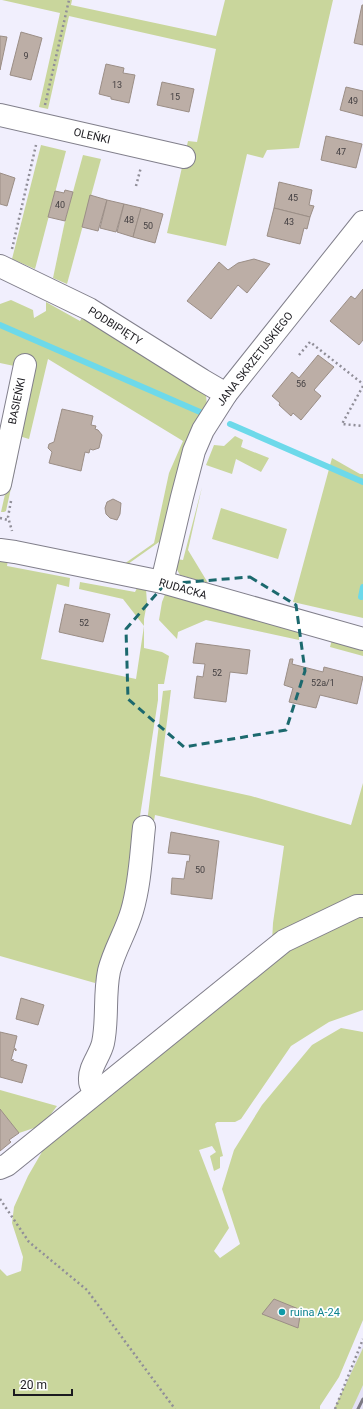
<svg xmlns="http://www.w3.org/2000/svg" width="363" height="1409" font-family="Roboto,sans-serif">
  <rect width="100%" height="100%" fill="#f1effd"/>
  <path fill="#e4e1f6" d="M363 1343V1409H335Z"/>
  <g fill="#c9d69c">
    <path d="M2 0H72L71 5 216 36 225 0H333L299 148 267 150 263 158 247 154 226 246 167 233 188 141 197 142 216 49 69 16 48 109 39 107 60 13Z"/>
    <path d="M41 145 66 151 35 269 12 259Z"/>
    <path d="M83 155 101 159 67 284 53 278 65 221Z"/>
    <path d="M11 300 33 310 34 318 46 311V302L80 321 84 314 200 387 206 395 207 406 188 446 163 542H159L128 564 127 567 85 558 84 555 124 564 154 543 169 473 183 441 48 359 29 439 19 436 36 362 27 360 23 366 19 367 0 363V304Z"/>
    <path d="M235 436 243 440 241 447 269 458 261 472 236 459 232 474 206 465 214 445 224 446Z"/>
    <path d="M18 456 6 511 4 512H1L13 459Z"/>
    <path d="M332 458 360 474H363V618L293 602Z"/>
    <path d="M202 487 188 550 208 583 180 575 176 568 177 559 183 560Z"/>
    <path d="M221 508 287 529 278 559 212 539Z"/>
    <path d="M0 560H8L7 566 70 578 69 587 57 584 41 659 136 679 144 626 123 599 79 589 80 582 135 592 138 586 146 589 147 603 144 619V648L162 652 169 656 164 684H158V700L125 913 95 983 0 956Z"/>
    <path d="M166 592 299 628V640L206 620 178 632 177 639 159 620 162 602Z"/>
    <path d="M333 636 363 644V656L330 647Z"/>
    <path d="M171 690 160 776 251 796 351 825 363 783V901L272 942 273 923 284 846 155 815 153 827 147 823 163 691Z"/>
    <path d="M359 916H363V1010L329 1022 291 1046 241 1119 235 1122H217L215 1124 223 1156 220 1157V1168L214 1171 210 1156 216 1152 212 1146 199 1150 229 1228 214 1251 220 1258 240 1244 222 1189 234 1150 262 1105 312 1045 341 1028 363 1032V1320L339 1377 320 1406V1409H0V1269L7 1276 21 1271 23 1257 12 1223 14 1207 28 1176 46 1145 311 933Z"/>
    <path d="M0 1090 57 1106 43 1125 19 1133 0 1110Z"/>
    <path d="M363 1348V1385L352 1409H334Z"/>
  </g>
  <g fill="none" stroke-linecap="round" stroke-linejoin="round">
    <g stroke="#6dd9ea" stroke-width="6">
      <path d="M0 325 200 412"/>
      <path d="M230 424 363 482"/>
      <path d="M361 597 363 587"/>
    </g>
  </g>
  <g fill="#bcaea6" stroke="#9b8e86">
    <path d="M362 5H363V45L354 43Z"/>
    <path d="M21 32 42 38 31 80 10 75Z"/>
    <path d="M0 36 7 37 0 70Z"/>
    <path d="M106 64 124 68 123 73 135 75 129 103 111 99V97L99 94Z"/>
    <path d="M162 82 194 89 189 112 157 105Z"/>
    <path d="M346 87 363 91V116L340 110Z"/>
    <path d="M326 136 362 144 356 168 321 160Z"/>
    <path d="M0 173 15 178 7 206 0 204Z"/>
    <path d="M279 182 312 190 309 205 314 206 310 217 274 208Z"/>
    <path d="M65 190 73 192 65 221 48 217 55 191 64 193Z"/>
    <path d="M90 195 107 200 98 231 82 227Z"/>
    <path d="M107 200 124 204 116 232 100 228Z"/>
    <path d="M124 204 141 208 133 237 117 232Z"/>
    <path d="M141 208 163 214 155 243 133 237Z"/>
    <path d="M274 208 310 217 307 229 304 228 300 244 267 236Z"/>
    <path d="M254 259 270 264 247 293 238 285 211 319 187 301 219 262 228 270 238 263Z"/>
    <path d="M363 289V340L359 345 330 321 351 296 355 299Z"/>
    <path d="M318 355 334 367 314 390 321 396 301 420 293 413 291 416 279 405 280 403 272 396 292 372 299 378Z"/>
    <path d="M62 409 93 416 91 425 96 426 95 429 98 430 102 435 99 448 93 450 90 449 89 453 85 452 81 471 49 463 52 452 48 448 49 444 54 442Z"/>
    <path d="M113 499 121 503 120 514 117 520 110 518 106 514 105 508 107 502Z"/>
    <path d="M65 604 110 614 103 642 59 632Z"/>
    <path d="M196 643 250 650 247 674 230 672 226 702 194 698 197 676 203 677 205 664 193 663Z"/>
    <path d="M290 659H293L292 664 323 672 324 667 363 677 357 704 320 695 316 708 289 702 293 688 284 685Z"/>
    <path d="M171 832 219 841 212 899 171 894 172 878 184 879 187 861 189 862 190 855 168 853Z"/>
    <path d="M21 998 44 1005 38 1025 16 1019Z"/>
    <path d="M0 1032 17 1036 14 1048 16 1049V1051L14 1049 11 1060 12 1061 13 1059V1061L27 1065 22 1083 0 1077Z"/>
    <path d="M0 1109 19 1133 9 1140 11 1142 0 1151Z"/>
    <path d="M274 1299 301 1310 298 1328 262 1314Z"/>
  </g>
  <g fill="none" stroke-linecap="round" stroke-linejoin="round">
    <defs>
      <g id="minor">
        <path d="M0 115 184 157"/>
        <path d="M0 266 89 309 202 380 226 394"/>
        <path d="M0 484 25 365"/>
        <path d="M0 550 15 552 162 582 363 639"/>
        <path d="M162 582 182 497 194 451 203 430 226 394 363 222"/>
        <path d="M98 1091C93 1089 90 1086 90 1080 89 1067 100 1056 103 1043 108 1020 104 995 109 971 114 950 126 932 132 911 140 884 141 855 144 827"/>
        <path d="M0 1168 7 1165 284 941 357 906H363"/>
      </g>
    </defs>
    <use href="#minor" stroke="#817f8b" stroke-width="24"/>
    <g stroke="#908e98" stroke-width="2.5" stroke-dasharray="2 3" stroke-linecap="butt">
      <path d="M45 105 69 0"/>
      <path d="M136 186 141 167"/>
      <path d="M12 249 36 145"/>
      <path d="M299 355 310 342 363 384"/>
      <path d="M363 386 342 424 363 426"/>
      <path d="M11 501 8 517 12 531"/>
      <path d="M0 518 8 520"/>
      <path d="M0 1199 29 1242 87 1290 175 1409"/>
      <path d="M335 1409 363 1339"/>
    </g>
    <use href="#minor" stroke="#fff" stroke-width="22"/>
    <path stroke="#7c7a83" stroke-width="3" d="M358 1409 363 1399"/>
  </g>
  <path fill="none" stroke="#1c696e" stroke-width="3" stroke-dasharray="8 5" stroke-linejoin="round" d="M250 577 296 605 305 671 286 730 184 747 128 699 126 629 165 584Z"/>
  <circle fill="#0f9aa8" stroke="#fff" stroke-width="1.5" cx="282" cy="1312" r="4"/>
  <g text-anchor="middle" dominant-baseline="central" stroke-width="3.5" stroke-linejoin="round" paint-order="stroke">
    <g font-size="9" fill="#433f41">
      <text x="26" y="56">9</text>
      <text x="117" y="85">13</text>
      <text x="175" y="97">15</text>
      <text x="353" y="101">49</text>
      <text x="341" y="152">47</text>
      <text x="293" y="198">45</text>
      <text x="60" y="205">40</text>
      <text x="129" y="220">48</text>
      <text x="289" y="222">43</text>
      <text x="148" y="226">50</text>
      <text x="301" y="384">56</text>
      <text x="84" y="623">52</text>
      <text x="217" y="673">52</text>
      <text x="323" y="683">52a/1</text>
      <text x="200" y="870">50</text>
    </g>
    <g font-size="11" fill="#1b1a1f" stroke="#fff">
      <text transform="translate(92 136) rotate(13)">OLEŃKI</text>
      <text transform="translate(115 326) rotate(32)">PODBIPIĘTY</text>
      <text transform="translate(255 359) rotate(-52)">JANA SKRZETUSKIEGO</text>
      <text transform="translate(17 401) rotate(-78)">BASIEŃKI</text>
      <text transform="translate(183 589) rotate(16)">RUDACKA</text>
    </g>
    <g font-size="11" fill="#0d838f" stroke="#fff" text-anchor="start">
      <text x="290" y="1312">ruina A-24</text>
    </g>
  </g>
  <path d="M14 1389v6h58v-6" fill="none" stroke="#1b1a1f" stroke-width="2"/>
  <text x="20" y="1389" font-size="12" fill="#1b1a1f" stroke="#ffffff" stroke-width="3" paint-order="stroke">20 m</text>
</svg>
